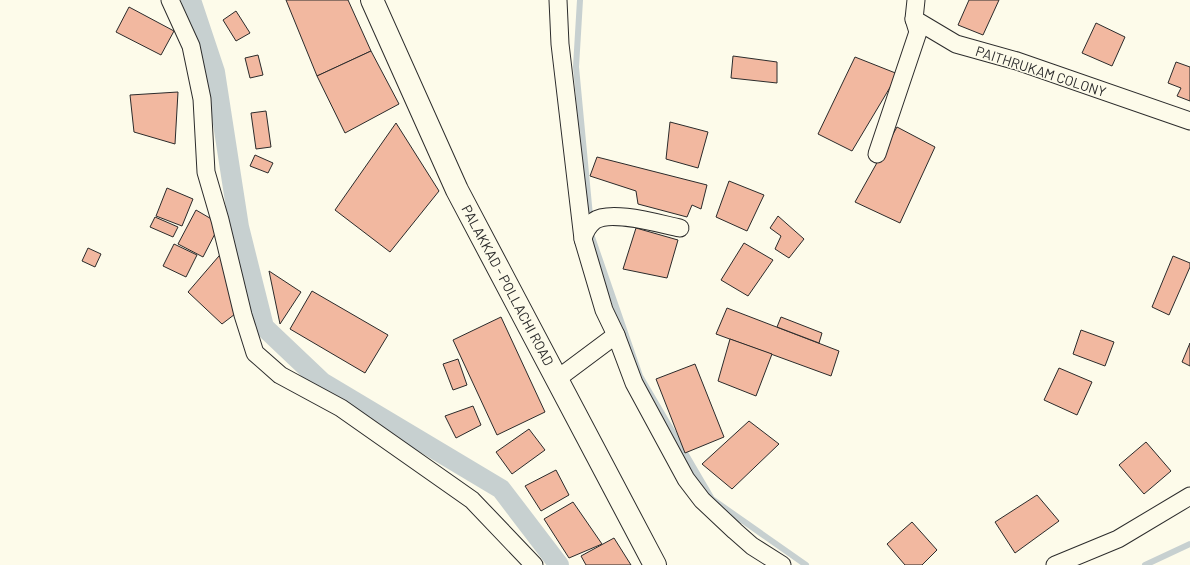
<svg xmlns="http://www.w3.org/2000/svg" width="1190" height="565" font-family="Barlow,sans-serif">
  <rect width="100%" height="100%" fill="#fdfbea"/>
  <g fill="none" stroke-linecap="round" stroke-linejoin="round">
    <g stroke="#c7d0d0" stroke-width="6">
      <path d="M580 0 576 67 590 216"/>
      <path d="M592 237 640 376 712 499 806 565"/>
      <path d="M1145 565 1190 544"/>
    </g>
    <path stroke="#c7d0d0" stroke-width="20" d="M191 0 215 72 239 227 264 327 322 382 501 489 559 565"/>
  </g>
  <g fill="#f2b8a0" stroke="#2b2b2b">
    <path d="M286 0H348L371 51 317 76Z"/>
    <path d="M969 0H999L983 35 958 25Z"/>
    <path d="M129 7 174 31 161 55 116 32Z"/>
    <path d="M236 11 250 33 236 41 223 20Z"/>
    <path d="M1096 23 1125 37 1112 66 1082 53Z"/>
    <path d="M371 51 399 104 345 133 317 76Z"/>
    <path d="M258 55 263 75 250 78 245 58Z"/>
    <path d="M733 56 777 62V83L731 78Z"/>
    <path d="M855 57 898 74 852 151 818 134Z"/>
    <path d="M1176 62 1190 67V101L1177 96 1181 88 1168 83Z"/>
    <path d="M178 92 175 144 134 132 130 95Z"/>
    <path d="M266 111 271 147 256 149 251 113Z"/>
    <path d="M670 122 708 132 698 168 666 159Z"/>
    <path d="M396 123 439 191 390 252 335 210Z"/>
    <path d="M897 127 935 147 900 223 855 202Z"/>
    <path d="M255 155 273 163 268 173 250 166Z"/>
    <path d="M597 157 707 185 701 209 692 205 687 217 638 204 636 191 590 176Z"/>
    <path d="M729 181 764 195 747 231 716 217Z"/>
    <path d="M167 188 193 199 182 226 156 216Z"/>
    <path d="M196 210 220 224 203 257 178 244Z"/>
    <path d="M778 216 804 239 789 258 775 249 781 236 770 228Z"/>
    <path d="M155 217 178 227 173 237 150 227Z"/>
    <path d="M636 228 678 240 667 278 623 269Z"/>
    <path d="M744 243 773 260 748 296 721 280Z"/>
    <path d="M174 244 197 255 186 277 163 266Z"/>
    <path d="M88 248 101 254 95 267 82 261Z"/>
    <path d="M225 249 239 311 222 324 188 292Z"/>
    <path d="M1173 256 1190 263V267L1169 315 1152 307Z"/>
    <path d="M269 271 301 292 280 324Z"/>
    <path d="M312 291 388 335 365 373 290 329Z"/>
    <path d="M727 308 839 351 831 376 716 334Z"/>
    <path d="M501 317 545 412 497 435 453 340Z"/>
    <path d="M781 317 822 333 819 343 777 327Z"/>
    <path d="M1081 330 1114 342 1105 366 1073 354Z"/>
    <path d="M730 339 772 354 756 396 718 381Z"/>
    <path d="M1190 343V366L1182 362Z"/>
    <path d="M458 359 467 385 453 390 443 364Z"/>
    <path d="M695 364 724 437 685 453 656 379Z"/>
    <path d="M1059 368 1092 382 1077 415 1044 400Z"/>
    <path d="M473 406 481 425 456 438 445 416Z"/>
    <path d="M749 421 779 444 732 489 702 464Z"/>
    <path d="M529 429 545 450 512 474 496 452Z"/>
    <path d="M1146 442 1171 471 1144 494 1119 465Z"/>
    <path d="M556 470 569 495 541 511 525 486Z"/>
    <path d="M1037 495 1059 521 1015 553 995 522Z"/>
    <path d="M573 502 602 544 569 558 544 519Z"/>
    <path d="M912 522 937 550 922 565H905L887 544Z"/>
    <path d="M614 538 631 565H586L581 556Z"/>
  </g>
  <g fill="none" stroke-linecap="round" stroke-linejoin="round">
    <defs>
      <g id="minor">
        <path d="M170 0 191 46 202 99 206 172 220 220 243 315 255 353 280 375 341 408 472 500 534 565"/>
        <path d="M558 0 560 44 583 239 604 310 616 335 634 383 686 479 702 500 735 531 752 546 782 565"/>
        <path d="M916 0 914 19 956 44 1017 61 1190 121"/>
        <path d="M877 154 918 32 914 19"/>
        <path d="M583 239C585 231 588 226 594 221 610 209 660 224 680 228"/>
        <path d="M557 379 616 335"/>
        <path d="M1055 565 1118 539 1190 496"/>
      </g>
      <path id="primary" d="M372 0 457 190 655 565"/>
    </defs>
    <use href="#minor" stroke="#2b2b2b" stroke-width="19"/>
    <use href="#primary" stroke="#2b2b2b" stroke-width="24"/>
    <use href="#minor" stroke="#fdfbea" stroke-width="17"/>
    <use href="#primary" stroke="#fdfbea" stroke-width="22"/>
  </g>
  <g text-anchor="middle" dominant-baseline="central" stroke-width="3" stroke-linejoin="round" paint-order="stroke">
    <g font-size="14" fill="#2b2b2b" stroke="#fdfbea">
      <text transform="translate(1041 71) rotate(18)">PAITHRUKAM COLONY</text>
      <text transform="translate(508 285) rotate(62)">PALAKKAD - POLLACHI ROAD</text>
    </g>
  </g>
</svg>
